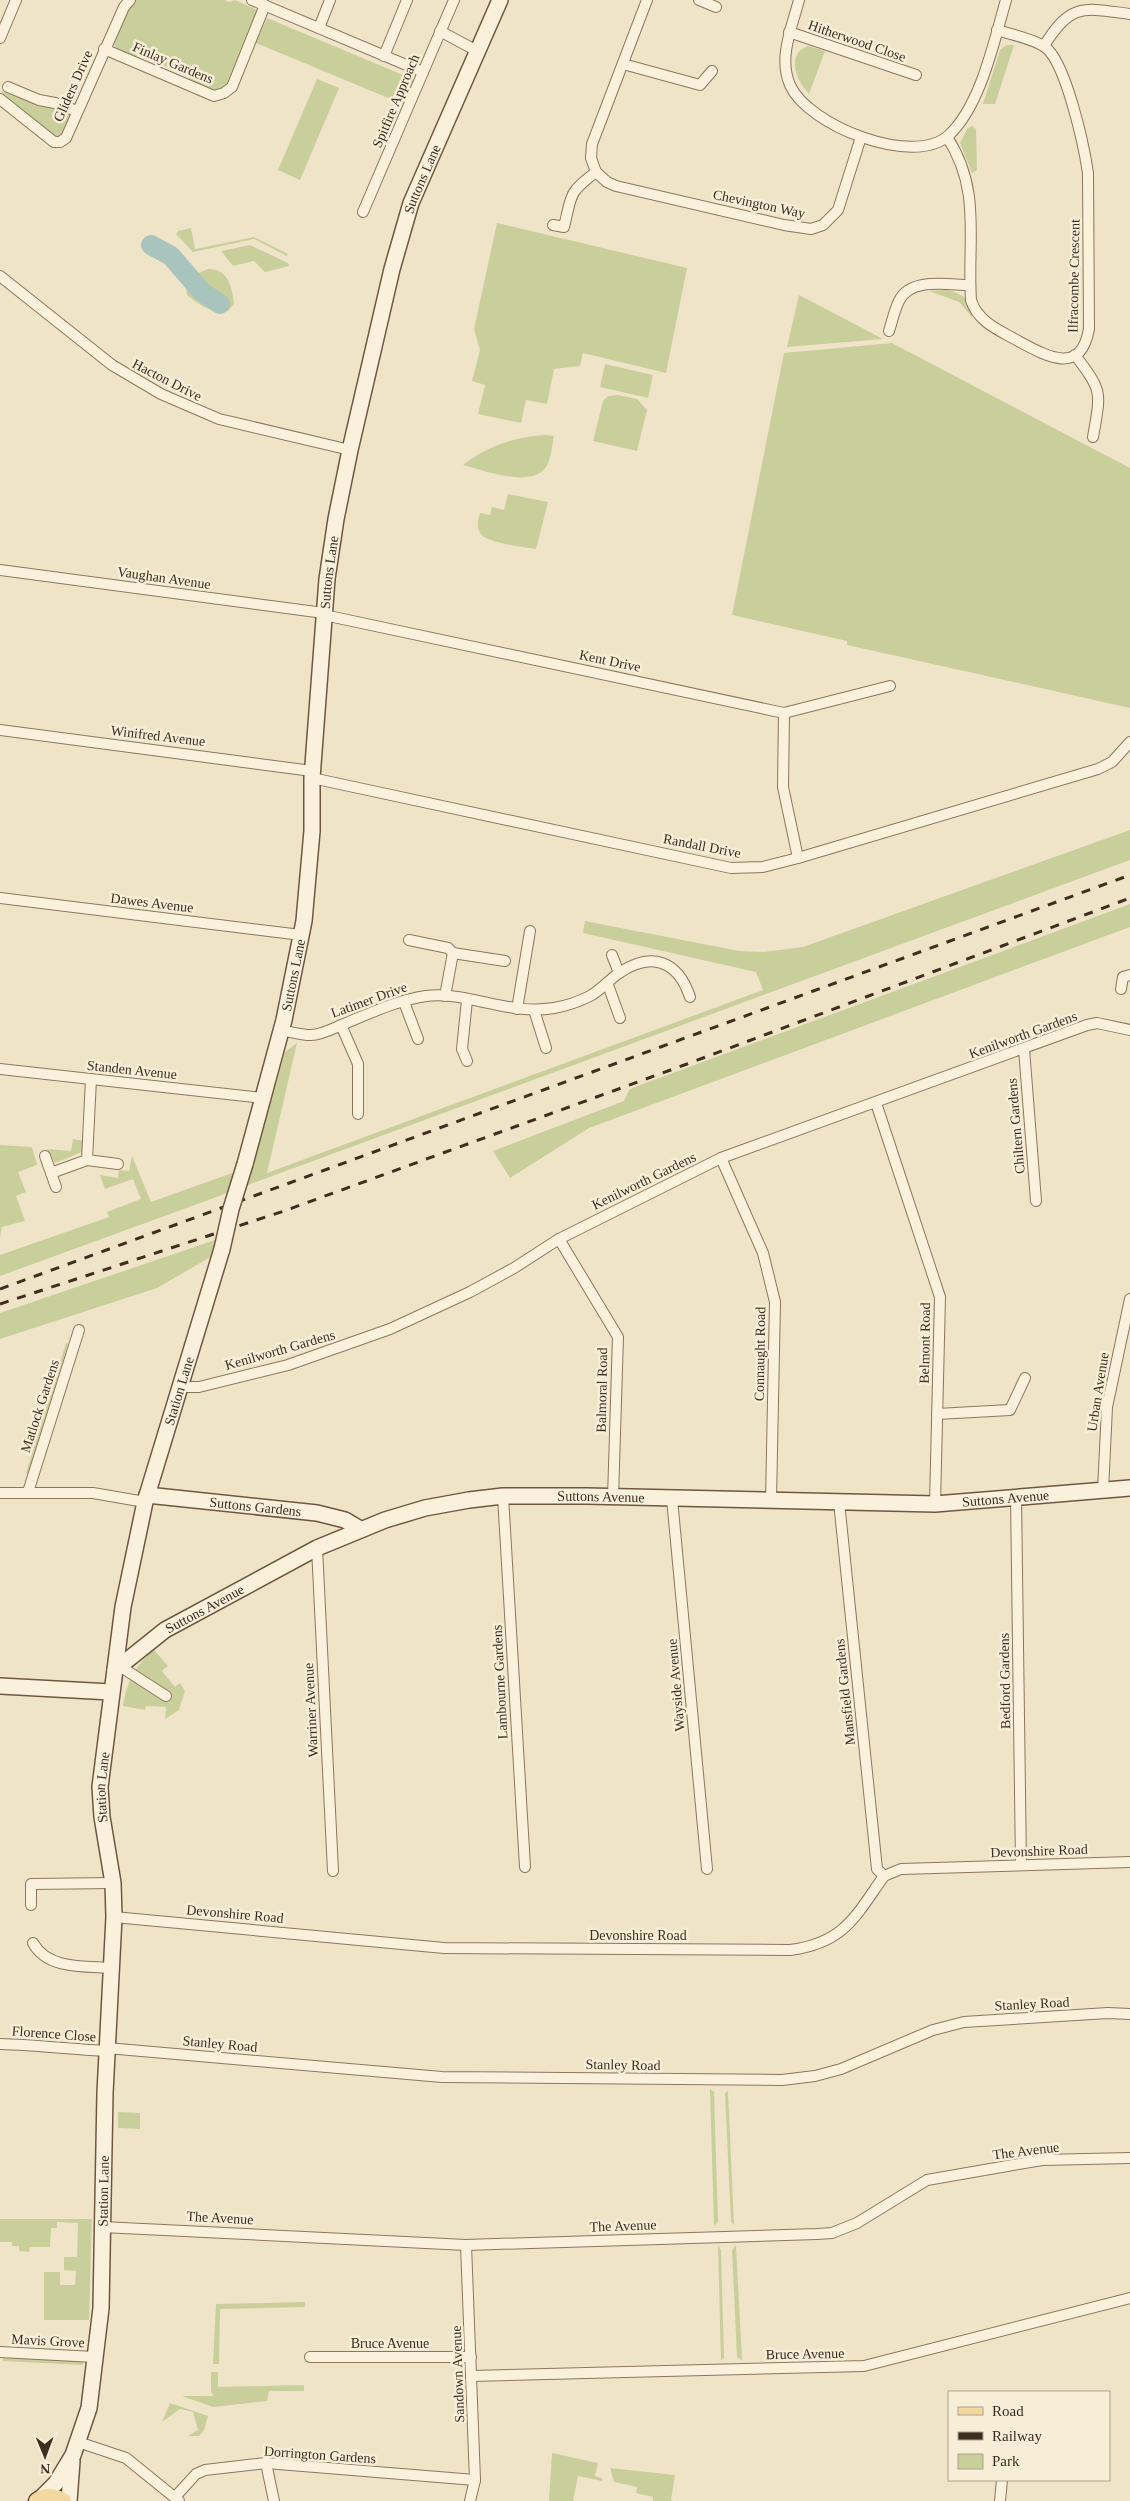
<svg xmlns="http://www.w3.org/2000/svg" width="1130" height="2501" font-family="Georgia,serif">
  <rect width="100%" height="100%" fill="#f0e4c8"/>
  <g fill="#c9cf9b">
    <path d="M136 0H225L229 2 235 0 255 9 257 11 225 87 214 90 190 81 188 76 140 55 135 57 115 48C111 33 128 11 136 0Z"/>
    <path d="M267 18 415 80 405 105 256 43Z"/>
    <path d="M1007 45H1014L995 104H983L1000 50Z"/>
    <path d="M808 46 825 51 809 94C797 82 785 54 808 46Z"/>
    <path d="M317 79 339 88 300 180 278 170Z"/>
    <path d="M0 91 71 115 63 135 56 138Z"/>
    <path d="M972 126 976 129 977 170 972 173 960 143 967 129Z"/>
    <path d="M497 223 687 268 666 373 583 353 580 366 554 369 547 404 526 400 521 423 478 414 485 385 472 381 480 350 474 329Z"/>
    <path d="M191 228 195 249 254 237 288 254 287 256 254 239 193 252 176 234 178 231Z"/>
    <path d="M250 245 288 263 289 266 265 272 254 261 233 266 221 251Z"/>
    <path d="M208 269C228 268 232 287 234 304L228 311C212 314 199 305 187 295 184 280 195 274 208 269Z"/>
    <path d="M946 290C959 292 975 300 972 317L959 302 929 291Z"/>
    <path d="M799 295 883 339 787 347Z"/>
    <path d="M892 343 1130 468V708L847 645V641L732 615 784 353Z"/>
    <path d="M605 364 653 375 648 398 600 387Z"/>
    <path d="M618 395 637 399 647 410 637 451 593 441 603 401 608 396Z"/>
    <path d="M545 435 554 436C552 445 551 460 546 467 531 489 483 470 463 465 488 446 513 437 545 435Z"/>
    <path d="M508 494 548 502 536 549C524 547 485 543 480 533 476 526 478 520 480 513L490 515 492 507 504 510Z"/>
    <path d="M1130 830V860L248 1185 285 1052 297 1043 267 1173 763 990 756 972 583 933 585 921 739 951 764 952 803 947Z"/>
    <path d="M1130 904V927L589 1128 510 1178 493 1151 624 1101 629 1090 635 1087Z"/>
    <path d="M73 1139 84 1141 82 1152 55 1163 47 1149 71 1151Z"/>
    <path d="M0 1145 32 1147 37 1165 18 1172 26 1192 16 1196 25 1221 2 1227 0 1238Z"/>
    <path d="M132 1156 151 1202 235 1172 233 1191 0 1276V1255L109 1217 107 1212 141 1199 133 1179 105 1189 100 1175 118 1178 119 1170 129 1171Z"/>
    <path d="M218 1239 214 1255 157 1288 0 1339V1313Z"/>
    <path d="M66 1343 68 1344 28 1474 26 1473Z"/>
    <path d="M154 1650 168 1666 162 1671 175 1687 180 1683 185 1691 179 1710 165 1719 166 1707 146 1706 145 1710 123 1706C127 1682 134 1666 154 1650Z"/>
    <path d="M710 2089 714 2092 718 2222 714 2226Z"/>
    <path d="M728 2091 734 2225 731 2222 725 2093Z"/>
    <path d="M118 2112 140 2113V2129L118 2128Z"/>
    <path d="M0 2219H92L89 2320H44V2272H60V2285H75L76 2271 64 2270V2257H77L78 2223 57 2222V2228H51L50 2247H30L29 2252 19 2251V2246H12V2242H0Z"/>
    <path d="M718 2245 721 2250 724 2358 721 2361Z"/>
    <path d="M736 2245 742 2360 737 2357 732 2250Z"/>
    <path d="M305 2302V2307L220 2309 219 2364H213L216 2304Z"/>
    <path d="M3 2358 83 2361V2365L3 2361Z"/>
    <path d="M211 2372H218V2387L304 2385V2391H269L267 2401 213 2407 182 2396H213L211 2391Z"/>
    <path d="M170 2403 208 2416 204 2430 199 2436H188L198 2430 193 2412 180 2409 162 2422Z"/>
    <path d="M552 2453 598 2463 595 2476 602 2478V2481L578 2476 573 2501H549Z"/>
    <path d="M610 2468 675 2475 671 2500 673 2501H653V2497L636 2493 637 2487 614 2482Z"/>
  </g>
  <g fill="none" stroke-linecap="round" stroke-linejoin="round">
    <path stroke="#a9c4bc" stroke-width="20" d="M151 245 171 256 202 292 220 304"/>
    <defs>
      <g id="street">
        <path d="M252 0 423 72"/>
        <path d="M647 0 592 144 591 158 596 172 607 182 616 186 784 225 811 229 823 225 838 210 861 137"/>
        <path d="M699 0 716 7"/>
        <path d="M799 0C792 27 778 58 790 85 807 125 914 168 949 135 981 105 994 41 1006 0"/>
        <path d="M319 28 330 0"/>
        <path d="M440 31 477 51"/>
        <path d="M789 32 916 75"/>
        <path d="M0 38 16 0"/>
        <path d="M1044 46C1071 2 1084 8 1130 14"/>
        <path d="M104 49 214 96 224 93 232 87 265 5"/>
        <path d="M384 56 407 0"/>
        <path d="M623 64 700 85 712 71"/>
        <path d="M8 87 39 100 55 103 77 111"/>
        <path d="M0 99 54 142H60L66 138 124 7 130 0"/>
        <path d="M947 137C982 190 967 241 971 300 978 323 1001 331 1020 342 1048 357 1081 375 1089 329L1088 173C1084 146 1066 62 1045 47 1032 38 1012 35 997 30"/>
        <path d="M363 212 454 0"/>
        <path d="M553 225 564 227C572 194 568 193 596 172"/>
        <path d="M0 276 112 365 161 394 219 419 350 450"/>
        <path d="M889 331C892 322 894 311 899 301 910 277 948 285 970 285"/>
        <path d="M1075 355C1103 392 1101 391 1093 437"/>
        <path d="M0 570 324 613"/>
        <path d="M324 615 784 713 890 686"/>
        <path d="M784 713 783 787 798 858"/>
        <path d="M0 730 312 771"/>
        <path d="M312 778 731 868 763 867 798 858 1098 769 1112 762 1130 742"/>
        <path d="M0 898 301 935"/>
        <path d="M409 940 448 948 453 953 505 961"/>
        <path d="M612 955 619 973"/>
        <path d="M608 985 620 1018"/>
        <path d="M1121 989 1123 977 1130 975"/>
        <path d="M445 996 453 953"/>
        <path d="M404 1002 418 1039"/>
        <path d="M517 1009 530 931"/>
        <path d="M534 1010 546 1048"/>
        <path d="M341 1025 358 1064V1114"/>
        <path d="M281 1030C291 1032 302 1035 311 1035 322 1035 334 1028 344 1024 370 1013 398 1000 426 996 467 991 510 1016 554 1008 566 1006 578 1002 590 996 601 990 609 980 619 973 652 951 678 961 690 997"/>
        <path d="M1024 1049 1036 1201"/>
        <path d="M467 1061 462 1049 467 1000"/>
        <path d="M0 1069 262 1098"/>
        <path d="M876 1103 940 1297 935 1504"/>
        <path d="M45 1156 56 1187"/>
        <path d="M721 1158 763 1253 775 1302 771 1500"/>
        <path d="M87 1160 118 1164"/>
        <path d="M51 1173 87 1160 91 1079"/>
        <path d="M559 1239 618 1337 613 1498"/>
        <path d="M180 1387H199L288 1365 390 1329 470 1292 514 1268 559 1239 721 1158 1087 1025 1097 1023 1130 1030"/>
        <path d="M937 1414 1010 1410 1025 1378"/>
        <path d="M1103 1491 1107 1407 1130 1299"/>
        <path d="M28 1492 79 1330"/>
        <path d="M0 1493H93L145 1502"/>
        <path d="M503 1496 525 1867"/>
        <path d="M1016 1497 1021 1865"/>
        <path d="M672 1499 707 1869"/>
        <path d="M839 1502 877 1869 884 1876"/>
        <path d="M317 1548 333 1871"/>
        <path d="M121 1667 166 1696"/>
        <path d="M31 1905V1884L113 1883"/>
        <path d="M114 1917 444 1948 790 1950C844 1943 855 1917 884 1876L901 1869 1130 1862"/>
        <path d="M33 1943C48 1970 85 1966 112 1968"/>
        <path d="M0 2044C36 2045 71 2049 107 2051"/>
        <path d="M107 2048 442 2077 782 2080 815 2076 841 2069 933 2030 964 2022 1108 2013 1130 2014"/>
        <path d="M102 2227 466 2245 817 2234 832 2233 857 2223 927 2180 1042 2160 1130 2158"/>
        <path d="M466 2245 475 2480 470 2501"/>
        <path d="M0 2352 95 2357"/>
        <path d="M310 2357H471"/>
        <path d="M472 2376 864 2366 1130 2298"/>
        <path d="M78 2442 126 2458 179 2501"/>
        <path d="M266 2463 274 2501"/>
        <path d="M175 2497 196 2474 205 2470 266 2463 475 2480"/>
        <path d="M1000 2501 1002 2480"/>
      </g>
      <g id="secondary">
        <path id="s1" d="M245 1164 284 1020 304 921 312 831V778L327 579 336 519 350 450 392 269 411 203 500 0"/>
        <path id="s2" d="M147 1495 317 1513 345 1520 360 1529"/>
        <path id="s3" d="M115 1670 165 1630 317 1548 385 1520 425 1508 469 1500 503 1496H587L935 1504 1130 1488"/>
        <path d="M0 1686 111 1692"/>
        <path id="s4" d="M42 2497 56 2483 73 2455 89 2408 101 2308 105 2093 114 1917 113 1883 102 1817 100 1787 123 1607 145 1502 222 1249"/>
        <path d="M69 2501 72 2461"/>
      </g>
      <path id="primary" d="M37 2501C45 2495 55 2496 63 2501"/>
    </defs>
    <use href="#street" stroke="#8d765c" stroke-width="12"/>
    <use href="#secondary" stroke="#6f573f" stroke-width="18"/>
    <use href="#primary" stroke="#5b4430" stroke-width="19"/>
    <use href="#street" stroke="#faf1dc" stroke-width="10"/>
    <use href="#secondary" stroke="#faf1dc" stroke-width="15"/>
    <use href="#primary" stroke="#f3d9a0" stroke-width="16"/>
    <g stroke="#3d2e20" stroke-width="3" stroke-dasharray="9 9" stroke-linecap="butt">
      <path d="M0 1289 1130 875"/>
      <path d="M0 1304 284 1211 687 1064 1130 898"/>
    </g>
    <defs>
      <path id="secondary-bridge" d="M222 1249 231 1209 245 1164"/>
    </defs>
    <use href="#secondary-bridge" stroke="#6f573f" stroke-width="18" stroke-linecap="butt"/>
    <use href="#secondary-bridge" stroke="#faf1dc" stroke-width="15"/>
  </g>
  <g text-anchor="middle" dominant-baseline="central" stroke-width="5" stroke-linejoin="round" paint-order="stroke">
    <g font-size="14" fill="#3d2e20" stroke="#f7eed8">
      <text transform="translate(857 41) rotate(19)">Hitherwood Close</text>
      <text transform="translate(173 63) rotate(23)">Finlay Gardens</text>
      <text transform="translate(73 86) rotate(-66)">Gliders Drive</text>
      <text transform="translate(396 101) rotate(-67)">Spitfire Approach</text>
      <text stroke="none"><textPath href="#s1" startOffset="1005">Suttons Lane</textPath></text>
      <text transform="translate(759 204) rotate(12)">Chevington Way</text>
      <text transform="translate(1074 276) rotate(-89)">Ilfracombe Crescent</text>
      <text transform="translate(167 380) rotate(27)">Hacton Drive</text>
      <text stroke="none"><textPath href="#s1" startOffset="600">Suttons Lane</textPath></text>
      <text transform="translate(164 578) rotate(8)">Vaughan Avenue</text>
      <text transform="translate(610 661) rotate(12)">Kent Drive</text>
      <text transform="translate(158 736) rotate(7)">Winifred Avenue</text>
      <text transform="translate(702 846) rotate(11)">Randall Drive</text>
      <text transform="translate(152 903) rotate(7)">Dawes Avenue</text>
      <text stroke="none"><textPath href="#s1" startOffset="195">Suttons Lane</textPath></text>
      <text transform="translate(369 1000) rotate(-20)">Latimer Drive</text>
      <text transform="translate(1023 1035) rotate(-20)">Kenilworth Gardens</text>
      <text transform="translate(132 1070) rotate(6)">Standen Avenue</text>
      <text transform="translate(1016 1126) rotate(-95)">Chiltern Gardens</text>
      <text transform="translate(644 1181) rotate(-26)">Kenilworth Gardens</text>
      <text transform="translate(925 1343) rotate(-89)">Belmont Road</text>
      <text transform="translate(280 1350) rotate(-16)">Kenilworth Gardens</text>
      <text transform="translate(760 1354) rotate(-89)">Connaught Road</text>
      <text transform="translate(602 1390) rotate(-89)">Balmoral Road</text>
      <text stroke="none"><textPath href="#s4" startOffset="1130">Station Lane</textPath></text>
      <text transform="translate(1098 1392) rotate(-81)">Urban Avenue</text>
      <text transform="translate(40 1406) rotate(-72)">Matlock Gardens</text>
      <text stroke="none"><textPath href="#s3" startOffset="529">Suttons Avenue</textPath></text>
      <text stroke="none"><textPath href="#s3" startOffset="934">Suttons Avenue</textPath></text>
      <text stroke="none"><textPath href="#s2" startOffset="109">Suttons Gardens</textPath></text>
      <text stroke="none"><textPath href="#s3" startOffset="109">Suttons Avenue</textPath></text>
      <text transform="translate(1005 1681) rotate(-91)">Bedford Gardens</text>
      <text transform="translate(500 1682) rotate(-93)">Lambourne Gardens</text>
      <text transform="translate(676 1685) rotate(-95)">Wayside Avenue</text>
      <text transform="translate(845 1692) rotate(-96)">Mansfield Gardens</text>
      <text transform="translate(311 1710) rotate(-93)">Warriner Avenue</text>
      <text stroke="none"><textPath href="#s4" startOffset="725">Station Lane</textPath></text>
      <text transform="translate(1039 1851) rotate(-2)">Devonshire Road</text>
      <text transform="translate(235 1914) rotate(5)">Devonshire Road</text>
      <text x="638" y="1935">Devonshire Road</text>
      <text transform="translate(1032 2004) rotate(-3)">Stanley Road</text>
      <text transform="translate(54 2034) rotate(4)">Florence Close</text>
      <text transform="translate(220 2044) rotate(5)">Stanley Road</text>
      <text transform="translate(623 2065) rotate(1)">Stanley Road</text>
      <text transform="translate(1026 2151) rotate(-7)">The Avenue</text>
      <text stroke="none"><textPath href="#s4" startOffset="320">Station Lane</textPath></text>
      <text transform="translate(220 2218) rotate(3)">The Avenue</text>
      <text transform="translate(623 2226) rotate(-2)">The Avenue</text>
      <text transform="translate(48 2341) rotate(3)">Mavis Grove</text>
      <text x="390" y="2343">Bruce Avenue</text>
      <text transform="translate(805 2354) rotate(-1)">Bruce Avenue</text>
      <text transform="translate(458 2374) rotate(-92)">Sandown Avenue</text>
      <text transform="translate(320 2455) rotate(4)">Dorrington Gardens</text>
    </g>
  </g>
  <rect x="948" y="2391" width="162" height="90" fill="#f7eed8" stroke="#ada18e"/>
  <rect x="958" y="2407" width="25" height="8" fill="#f3d9a0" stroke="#ada18e"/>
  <text x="992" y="2416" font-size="15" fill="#3d2e20">Road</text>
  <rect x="958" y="2432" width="25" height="8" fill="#3d2e20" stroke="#ada18e"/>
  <text x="992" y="2441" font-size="15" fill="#3d2e20">Railway</text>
  <rect x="958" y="2454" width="25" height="15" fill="#c9cf9b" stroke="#ada18e"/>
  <text x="992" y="2466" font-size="15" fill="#3d2e20">Park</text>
  <g transform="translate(45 2456) rotate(179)" stroke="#f7eed8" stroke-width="4" paint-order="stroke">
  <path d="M0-4L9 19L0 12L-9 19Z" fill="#3d2e20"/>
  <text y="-8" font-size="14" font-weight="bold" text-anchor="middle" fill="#3d2e20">N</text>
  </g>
</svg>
